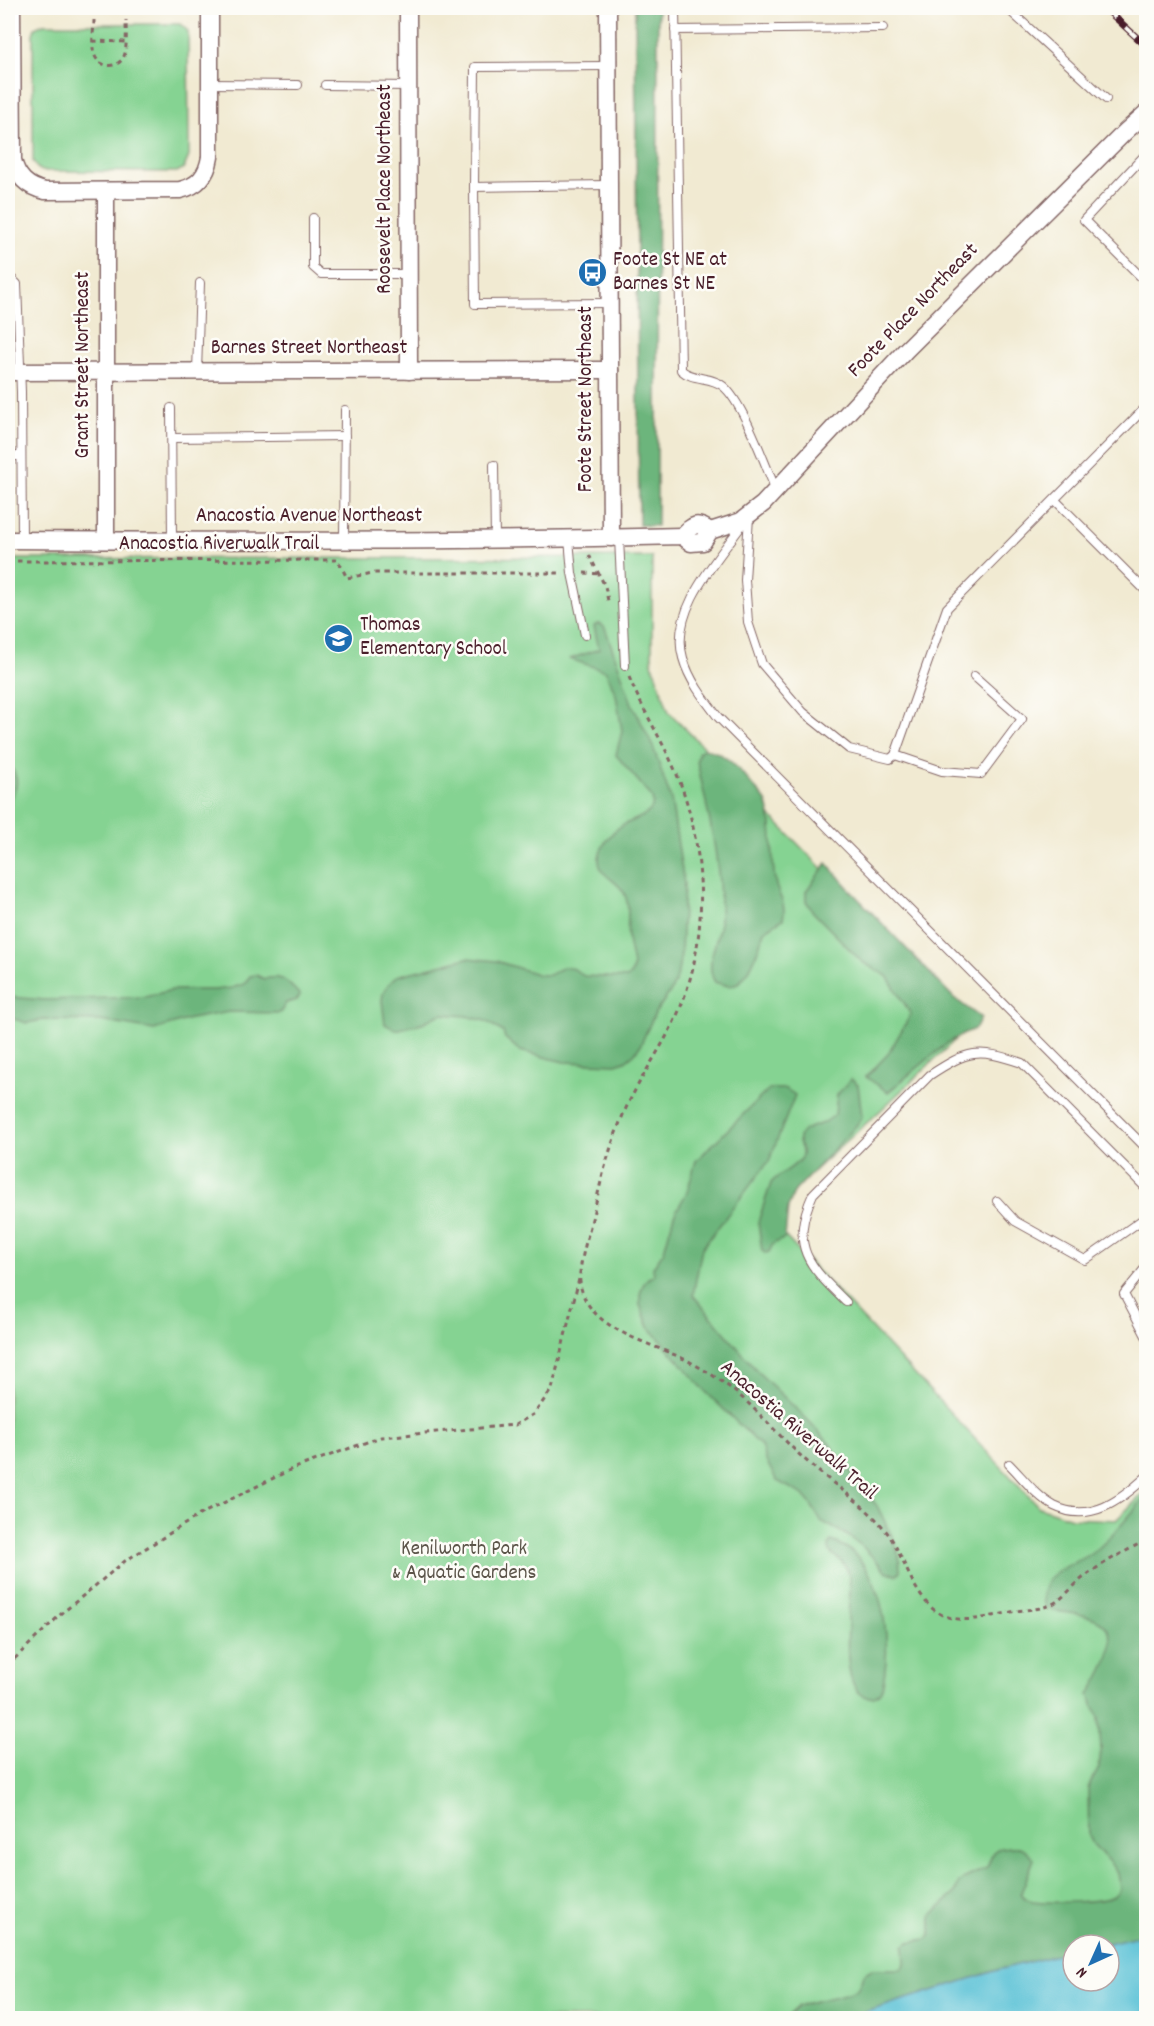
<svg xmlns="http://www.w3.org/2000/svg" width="1154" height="2026" font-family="Dekko,sans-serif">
  <rect width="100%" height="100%" fill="#fdfcf7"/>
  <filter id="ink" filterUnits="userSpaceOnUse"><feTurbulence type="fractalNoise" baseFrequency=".0167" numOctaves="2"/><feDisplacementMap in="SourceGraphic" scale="12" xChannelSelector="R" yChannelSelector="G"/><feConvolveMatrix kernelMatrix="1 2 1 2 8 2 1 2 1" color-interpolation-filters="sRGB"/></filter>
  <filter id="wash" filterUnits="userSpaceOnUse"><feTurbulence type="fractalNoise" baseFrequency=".008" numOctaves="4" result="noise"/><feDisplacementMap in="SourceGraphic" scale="24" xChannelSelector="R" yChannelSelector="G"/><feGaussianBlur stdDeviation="1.35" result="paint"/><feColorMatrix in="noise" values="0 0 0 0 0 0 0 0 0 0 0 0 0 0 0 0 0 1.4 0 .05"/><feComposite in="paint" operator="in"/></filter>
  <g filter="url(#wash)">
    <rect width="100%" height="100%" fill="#f1ead2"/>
    <g fill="#85d392" stroke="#68795e" stroke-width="1.5">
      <path d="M43 24H180L188 31 189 156 184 168 177 172 42 171 37 168 33 161V34L35 28Z"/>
      <path d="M652 557V663L669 712 973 1023 881 1110 765 1215 1039 1507 1072 1518 1116 1520 1146 1491V1767L1141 1791 1146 1816V1934L1100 1945H1073V1951L1001 1969 847 2018H8V559Z"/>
    </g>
    <g fill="#6cb57c" stroke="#5b6a54" stroke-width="1.5">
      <path d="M635 8H658L657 526 639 525Z"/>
      <path d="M597 624H601L605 628 632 704 652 744 671 799 684 884 681 954 677 978 671 991 655 1013 640 1046 634 1054 625 1061 616 1064 564 1062 520 1051 505 1038 503 1032 486 1021 466 1016 441 1014 422 1023 396 1030 385 1024 382 1001 383 993 388 985 397 976 467 958 496 961 540 975H549L564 967 574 969 584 976 627 978C631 975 633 972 633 966 632 957 629 948 628 939 626 925 631 906 624 893 618 880 600 877 599 861 598 850 611 832 620 827 631 819 660 816 651 796L616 755 622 731 616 695 606 671 570 659 599 649 594 626Z"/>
      <path d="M703 749C726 751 740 771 754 787 758 791 763 796 766 801 774 821 771 858 775 880 777 896 787 901 783 919L764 931C759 947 751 978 734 985 727 987 721 984 715 982 703 964 720 939 720 920 722 866 708 813 697 761L698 753Z"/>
      <path d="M8 760C21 784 18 783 8 807Z"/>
      <path d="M827 863 851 891 954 998 981 1018 976 1028 949 1042 888 1092 866 1077 888 1054 911 1014 887 976 862 962 813 912 806 901V891Z"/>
      <path d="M256 975 264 979C284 975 286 981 300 995L297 1000 286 1003 280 1013 229 1012 190 1019 154 1030 100 1021 43 1020 27 1023 8 1017V997L46 1000 145 997 172 990H214L232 988 244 984 250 976Z"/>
      <path d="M851 1079 858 1085 862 1117 856 1126 795 1191 788 1207 785 1238 773 1244 769 1252 765 1253 762 1251 758 1222 771 1183C779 1173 792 1170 800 1159 805 1152 800 1148 799 1141 798 1128 814 1127 823 1123 827 1121 831 1118 835 1115L837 1095Z"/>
      <path d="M769 1089H786L795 1095 769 1161 702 1248 693 1295 760 1374 809 1421 829 1443 877 1506 892 1536 899 1556 900 1572 897 1575 886 1571 863 1547 850 1537 821 1521 810 1503 802 1494 777 1481 765 1459 761 1446 707 1393 649 1327 640 1305V1294L643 1285 648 1278 654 1276 653 1267 664 1251 674 1215 687 1192 696 1161Z"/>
      <path d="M1146 1496V1767L1141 1791 1146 1816V1934L1100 1945H1073V1951L1001 1969 847 2018H786L799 2006 808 2003 849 1993 857 1989 865 1973 872 1969H902L905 1964 904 1946 909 1942 927 1939 931 1933V1916L955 1893 958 1884 963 1879 987 1868 992 1855 997 1849C1016 1846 1021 1843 1034 1859L1021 1893C1024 1898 1027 1900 1033 1901 1048 1903 1101 1903 1114 1896 1117 1895 1118 1892 1120 1889L1118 1872 1093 1844 1089 1836 1088 1788 1099 1768 1101 1750 1099 1718 1089 1695C1102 1674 1129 1632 1093 1618 1078 1612 1061 1614 1046 1608 1041 1598 1043 1586 1050 1578 1062 1565 1081 1562 1095 1551 1114 1536 1130 1514 1146 1496Z"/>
      <path d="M831 1541C879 1554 891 1628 885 1670 884 1676 884 1686 880 1692 878 1696 873 1698 869 1697 842 1694 848 1637 848 1619 848 1602 853 1586 847 1569 843 1557 823 1556 831 1541Z"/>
    </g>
    <path fill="#59c1d6" stroke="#527080" stroke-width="1.5" d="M1146 1934V2018H847L1001 1969 1073 1951V1981H1109V1945H1100Z"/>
  </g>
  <g filter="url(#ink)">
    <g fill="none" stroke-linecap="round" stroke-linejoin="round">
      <defs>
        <g id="service">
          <path d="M675 8 681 370C693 381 711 376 723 386 743 402 765 465 776 490"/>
          <path d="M1007 8 1106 99"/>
          <path d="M675 30 883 28"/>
          <path d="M608 66 475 67 474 187 609 185"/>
          <path d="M210 84 298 85"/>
          <path d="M325 85 408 86"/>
          <path d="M1146 154 1084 220 1146 282"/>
          <path d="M474 187 475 304 610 303"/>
          <path d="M313 218V267L321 274H409"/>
          <path d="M8 275 17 284 21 392 22 540"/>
          <path d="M197 371 200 283"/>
          <path d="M171 408 172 540"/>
          <path d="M172 438 345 436"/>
          <path d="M8 456H21"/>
          <path d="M494 465 495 540"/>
          <path d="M1055 500 1146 591"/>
          <path d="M749 517 745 580 748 622 762 664 803 712 849 749 890 759 895 755 947 608 1146 407"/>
          <path d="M745 521C719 558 669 610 683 658 689 680 704 699 718 717L1146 1148"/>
          <path d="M619 538 625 666"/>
          <path d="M569 539 572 573 585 635"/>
          <path d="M344 541 345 410"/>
          <path d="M895 755 942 771 981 774 1022 719 974 676"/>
          <path d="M997 1201 1015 1221 1085 1260 1146 1217"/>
          <path d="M1146 1267 1124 1294 1146 1336"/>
          <path d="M846 1302C809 1266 789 1247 813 1194L930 1075C968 1050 978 1048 1022 1063L1146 1188"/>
          <path d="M1009 1464C1023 1478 1037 1497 1054 1506 1090 1524 1121 1500 1146 1477"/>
        </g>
        <g id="minor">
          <path d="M12 8 13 160C17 177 27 187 45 191L180 190C198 186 207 176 210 157V8"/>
          <path d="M408 8 409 371"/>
          <path d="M608 8 611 538"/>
          <path d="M8 372 610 370"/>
          <path d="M682 536C693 525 696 521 710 531"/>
          <path d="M8 540C232 541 457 542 682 536L691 543 703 542 710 531 741 521 763 504 906 350 1125 132 1146 113"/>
          <path d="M106 540V191"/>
        </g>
      </defs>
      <use href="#service" stroke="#846665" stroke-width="10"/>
      <use href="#minor" stroke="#846665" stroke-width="19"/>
      <g stroke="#846665" stroke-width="3" stroke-dasharray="4.5 4.5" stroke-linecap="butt">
        <path d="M94 20C94 31 90 48 96 58 104 70 122 67 125 53 127 43 126 30 126 20"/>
        <path d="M93 41 125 42"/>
        <path d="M589 555 605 586 608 601"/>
        <path d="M8 561 338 560 347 578 373 573H559"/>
        <path d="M584 573 600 574"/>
        <path d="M629 677C642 709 661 738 675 770 687 797 694 827 698 856 704 906 700 958 681 1006 666 1044 639 1077 623 1115 609 1148 601 1180 593 1215 589 1232 578 1266 580 1282 586 1332 656 1343 692 1363 712 1374 731 1387 748 1403 773 1427 796 1454 823 1475 847 1494 871 1510 889 1535 906 1560 916 1608 948 1617 970 1624 994 1615 1016 1611 1030 1609 1042 1610 1056 1602 1067 1595 1075 1583 1087 1575 1105 1561 1127 1551 1146 1540"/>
        <path d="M8 1665 61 1614 125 1561 201 1514 292 1469 381 1437 515 1425 534 1414 552 1389 579 1279"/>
      </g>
      <use href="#service" stroke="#fff" stroke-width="8"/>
      <use href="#minor" stroke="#fff" stroke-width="16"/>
      <defs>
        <path id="rail" d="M1105 8 1146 46"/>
      </defs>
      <use href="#rail" stroke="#4a1f2b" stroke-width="7"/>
      <use href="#rail" stroke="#fdfcf7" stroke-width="4.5" stroke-dasharray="14" stroke-linecap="butt"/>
    </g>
  </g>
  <defs>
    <symbol id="bus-disc" viewBox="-11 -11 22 22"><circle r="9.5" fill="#1f6fb2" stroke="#fdfcf7"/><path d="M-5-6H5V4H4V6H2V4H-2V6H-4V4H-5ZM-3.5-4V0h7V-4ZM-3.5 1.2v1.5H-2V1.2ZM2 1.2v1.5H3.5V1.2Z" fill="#fff"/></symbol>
    <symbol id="school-disc" viewBox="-11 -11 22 22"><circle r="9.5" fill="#1f6fb2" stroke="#fdfcf7"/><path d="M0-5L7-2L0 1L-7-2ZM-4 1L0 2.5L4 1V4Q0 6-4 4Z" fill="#fff"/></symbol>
  </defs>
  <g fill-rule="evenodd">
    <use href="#bus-disc" x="576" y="256" width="33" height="33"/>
    <use href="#school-disc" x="322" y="622" width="33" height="33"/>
  </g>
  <g text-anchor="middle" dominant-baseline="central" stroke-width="5" stroke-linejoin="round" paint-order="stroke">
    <g font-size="21" fill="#4a1f2b" stroke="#fdfcf7">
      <text transform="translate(386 189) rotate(-90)">Roosevelt Place Northeast</text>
      <text transform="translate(914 311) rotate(-46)">Foote Place Northeast</text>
      <text x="309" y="349">Barnes Street Northeast</text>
      <text transform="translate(84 365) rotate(-90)">Grant Street Northeast</text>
      <text transform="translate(587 399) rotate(-90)">Foote Street Northeast</text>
      <text x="309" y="517">Anacostia Avenue Northeast</text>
      <text x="219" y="545">Anacostia Riverwalk Trail</text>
      <text transform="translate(798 1431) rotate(41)">Anacostia Riverwalk Trail</text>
    </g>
    <g font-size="21" fill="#4a1f2b" stroke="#fdfcf7" text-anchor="start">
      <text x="613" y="261">Foote St NE at<tspan x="613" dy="24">Barnes St NE</tspan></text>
      <text x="360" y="626">Thomas<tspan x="360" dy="24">Elementary School</tspan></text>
    </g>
    <g font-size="21" fill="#5c554a" stroke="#fdfcf7">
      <text x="464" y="1550">Kenilworth Park<tspan x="464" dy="24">&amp; Aquatic Gardens</tspan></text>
    </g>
  </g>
  <rect width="1154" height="2026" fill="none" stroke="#fdfcf7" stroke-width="30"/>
  <g transform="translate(1091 1963) rotate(225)"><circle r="28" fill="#fdfcf7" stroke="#b5a4a5" stroke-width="1.5"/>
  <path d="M0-4.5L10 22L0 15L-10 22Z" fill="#1f6fb2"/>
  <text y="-9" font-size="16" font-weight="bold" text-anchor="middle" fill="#4a1f2b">N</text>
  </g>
</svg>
